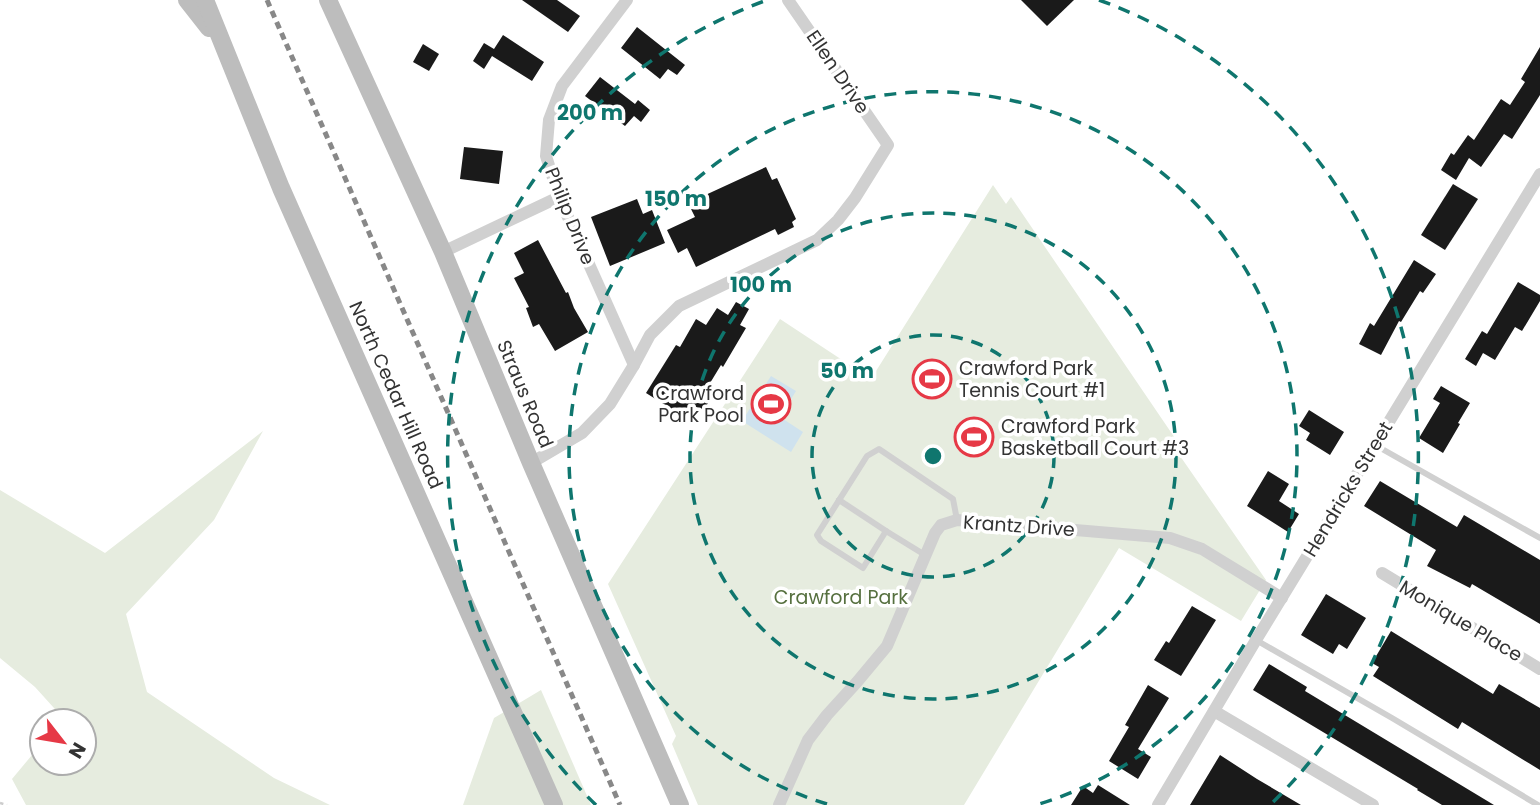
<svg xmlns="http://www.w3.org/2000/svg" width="1540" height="805" font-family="Poppins,sans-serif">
  <rect width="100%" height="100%" fill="#fff"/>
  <g fill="#e6ecdf">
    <path d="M993 185 1006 204 1011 197 1181 447 1178 453 1266 580 1241 621 1119 548 964 805H698L672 744 676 736 608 584 780 319 871 379Z"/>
    <path d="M263 431 214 520 126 614 147 692 274 778 330 805H26L12 779 42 743V763H84V721H61L63 718 35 687 0 658V490L105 553Z"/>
    <path d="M541 690 591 805H463L494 718Z"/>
  </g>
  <path fill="#cfe2ee" d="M771 376 796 391 780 417 803 432 791 452 742 421Z"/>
  <g fill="#1a1a1a">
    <path d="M522 0H557L580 16 568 32Z"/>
    <path d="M1021 0H1074L1047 26Z"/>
    <path d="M637 27 685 65 677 75 668 69 660 79 621 48Z"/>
    <path d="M503 35 544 62 532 81 492 56 484 69 473 61 484 43 494 49Z"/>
    <path d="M423 44 439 54 429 71 413 62Z"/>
    <path d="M1540 47V95L1512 139 1504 134 1481 167 1469 158 1456 180 1441 170 1451 153 1454 155 1468 135 1474 140 1501 99 1510 105 1525 82 1521 79Z"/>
    <path d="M600 77 635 104 638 100 650 110 641 122 634 116 625 126 585 96Z"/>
    <path d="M464 147 503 151 499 184 460 179Z"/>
    <path d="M766 167 772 180 777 178 796 219 792 222 794 227 778 235 775 229 696 267 687 248 678 253 667 230 695 217 688 203Z"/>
    <path d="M1453 184 1478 199 1445 250 1421 235Z"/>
    <path d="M637 199 643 214 652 210 665 243 610 266 591 217Z"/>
    <path d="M538 240 566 293 568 292 574 308 588 332 555 351 539 324 533 327 526 308 529 307 514 278 524 273 514 253Z"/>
    <path d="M1414 260 1436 274 1423 293 1420 291 1401 322 1399 321 1381 355 1359 344 1370 323 1374 326Z"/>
    <path d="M1518 282 1540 295V301L1522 331 1515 327 1495 360 1483 353 1476 366 1465 359 1482 331 1487 334Z"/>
    <path d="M736 302 749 309 740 325 746 328 723 367 721 365 704 393 712 397 703 411 693 405 686 418 646 393 676 345 680 347 696 319 706 325 717 308 728 315Z"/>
    <path d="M1441 386 1470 403 1458 423 1460 424 1443 453 1419 438 1440 403 1433 399Z"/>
    <path d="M1309 410 1344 432 1330 455 1306 440 1310 433 1299 426Z"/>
    <path d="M1268 471 1289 484 1279 501 1299 514 1288 532 1247 506Z"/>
    <path d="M1380 481 1457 527 1464 515 1540 560V624L1472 584 1470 588 1427 566 1436 550 1364 506Z"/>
    <path d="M1326 594 1366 618 1347 649 1339 644 1333 654 1301 635Z"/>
    <path d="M1192 606 1216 620 1181 676 1154 660 1166 641 1169 643Z"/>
    <path d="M1391 631 1493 694 1499 684 1540 708V770L1462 722 1458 729 1373 676 1379 667 1372 663Z"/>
    <path d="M1269 664 1307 687 1305 691 1494 805H1442L1417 790 1418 789 1253 690Z"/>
    <path d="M1148 685 1169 698 1138 749 1151 757 1138 779 1109 761 1129 727 1125 725Z"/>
    <path d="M1220 755 1257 779 1301 805H1190Z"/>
    <path d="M1098 785 1130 805H1071L1083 786 1093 793Z"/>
  </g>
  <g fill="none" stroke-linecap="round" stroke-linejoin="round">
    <path stroke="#cdcdcd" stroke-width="2.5" stroke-dasharray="3.5 3.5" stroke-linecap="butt" d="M0 803 7 805"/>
    <g stroke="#d0d0d0" stroke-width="6">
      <path d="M1375 445 1540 538"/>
      <path d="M839 500 886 531"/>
      <path d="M925 555 886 531 863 568 821 541 817 535 867 456 879 449 953 499 957 520"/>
      <path d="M1256 640 1392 718 1538 805"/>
    </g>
    <g stroke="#d0d0d0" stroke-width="12">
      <path d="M627 0 562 86 549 120 546 156 559 197 634 365"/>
      <path d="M443 252 559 197"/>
      <path d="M531 463 582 433 610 404 634 365 650 335 679 306 817 240 838 220 855 198 888 145 788 0"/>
      <path d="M1382 573 1540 669"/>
      <path d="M1214 711 1373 805"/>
      <path d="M779 805 808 740 827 715 857 682 887 646 935 533 941 525 957 520 1170 538 1202 549 1282 598"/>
      <path d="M1158 805 1256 640 1540 174"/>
    </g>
    <g stroke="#bdbdbd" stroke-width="18">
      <path d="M187 0 209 28"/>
      <path d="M205 0 281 188 554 805"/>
      <path d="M328 0 443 252 531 463 680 805"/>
    </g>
    <path stroke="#888" stroke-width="5" stroke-dasharray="7 5" stroke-linecap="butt" d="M267 0 620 805"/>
  </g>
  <g fill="none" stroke="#0f766e" stroke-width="3.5" stroke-dasharray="12 9">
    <circle cx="933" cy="456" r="121"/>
    <circle cx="933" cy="456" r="243"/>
    <path d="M827 804A364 364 0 1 1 1039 804"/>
    <path d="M596 805A485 485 0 0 1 767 0M1099 0A485 485 0 0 1 1270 805"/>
  </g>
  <defs>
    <symbol id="stadium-ring" viewBox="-11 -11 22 22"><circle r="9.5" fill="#fff" stroke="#e63946" stroke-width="1.5"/><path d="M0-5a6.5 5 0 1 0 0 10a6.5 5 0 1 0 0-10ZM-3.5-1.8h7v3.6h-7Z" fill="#e63946"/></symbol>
  </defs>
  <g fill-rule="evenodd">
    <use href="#stadium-ring" x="910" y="357" width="44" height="44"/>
    <use href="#stadium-ring" x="749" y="382" width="44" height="44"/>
    <use href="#stadium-ring" x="952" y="415" width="44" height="44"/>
  </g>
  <g text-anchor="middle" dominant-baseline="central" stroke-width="7" stroke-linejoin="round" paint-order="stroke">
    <g font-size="19" fill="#333" stroke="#fff">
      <text transform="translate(838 72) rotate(56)">Ellen Drive</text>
      <text transform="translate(570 216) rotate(68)">Philip Drive</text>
      <text transform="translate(525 394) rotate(67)">Straus Road</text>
      <text transform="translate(396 395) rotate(66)">North Cedar Hill Road</text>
      <text transform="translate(1348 489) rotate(-59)">Hendricks Street</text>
      <text transform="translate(1019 526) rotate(4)">Krantz Drive</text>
      <text transform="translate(1461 621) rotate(31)">Monique Place</text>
    </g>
    <g font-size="19" fill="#333" stroke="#fff" text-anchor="start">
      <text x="959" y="368">Crawford Park<tspan x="959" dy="22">Tennis Court #1</tspan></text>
      <text x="744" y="393" text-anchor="end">Crawford<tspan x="744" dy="22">Park Pool</tspan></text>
      <text x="1001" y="426">Crawford Park<tspan x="1001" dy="22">Basketball Court #3</tspan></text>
    </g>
    <g font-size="19" fill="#56703f" stroke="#fff">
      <text x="841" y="597">Crawford Park</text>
    </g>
  </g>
  <circle cx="933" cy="456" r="10" fill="#0f766e" stroke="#fff" stroke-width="3.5"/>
  <g font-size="21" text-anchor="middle" font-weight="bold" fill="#0f766e" stroke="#fff" stroke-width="7" stroke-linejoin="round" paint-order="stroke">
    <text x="590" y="120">200 m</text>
    <text x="676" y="206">150 m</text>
    <text x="761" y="292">100 m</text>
    <text x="847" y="378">50 m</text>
  </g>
  <g transform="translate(63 742) rotate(121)"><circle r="33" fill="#ffffff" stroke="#adadad" stroke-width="2"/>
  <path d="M0-5L12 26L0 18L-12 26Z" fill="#e63946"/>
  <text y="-10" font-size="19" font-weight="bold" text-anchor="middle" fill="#333333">N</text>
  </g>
</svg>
